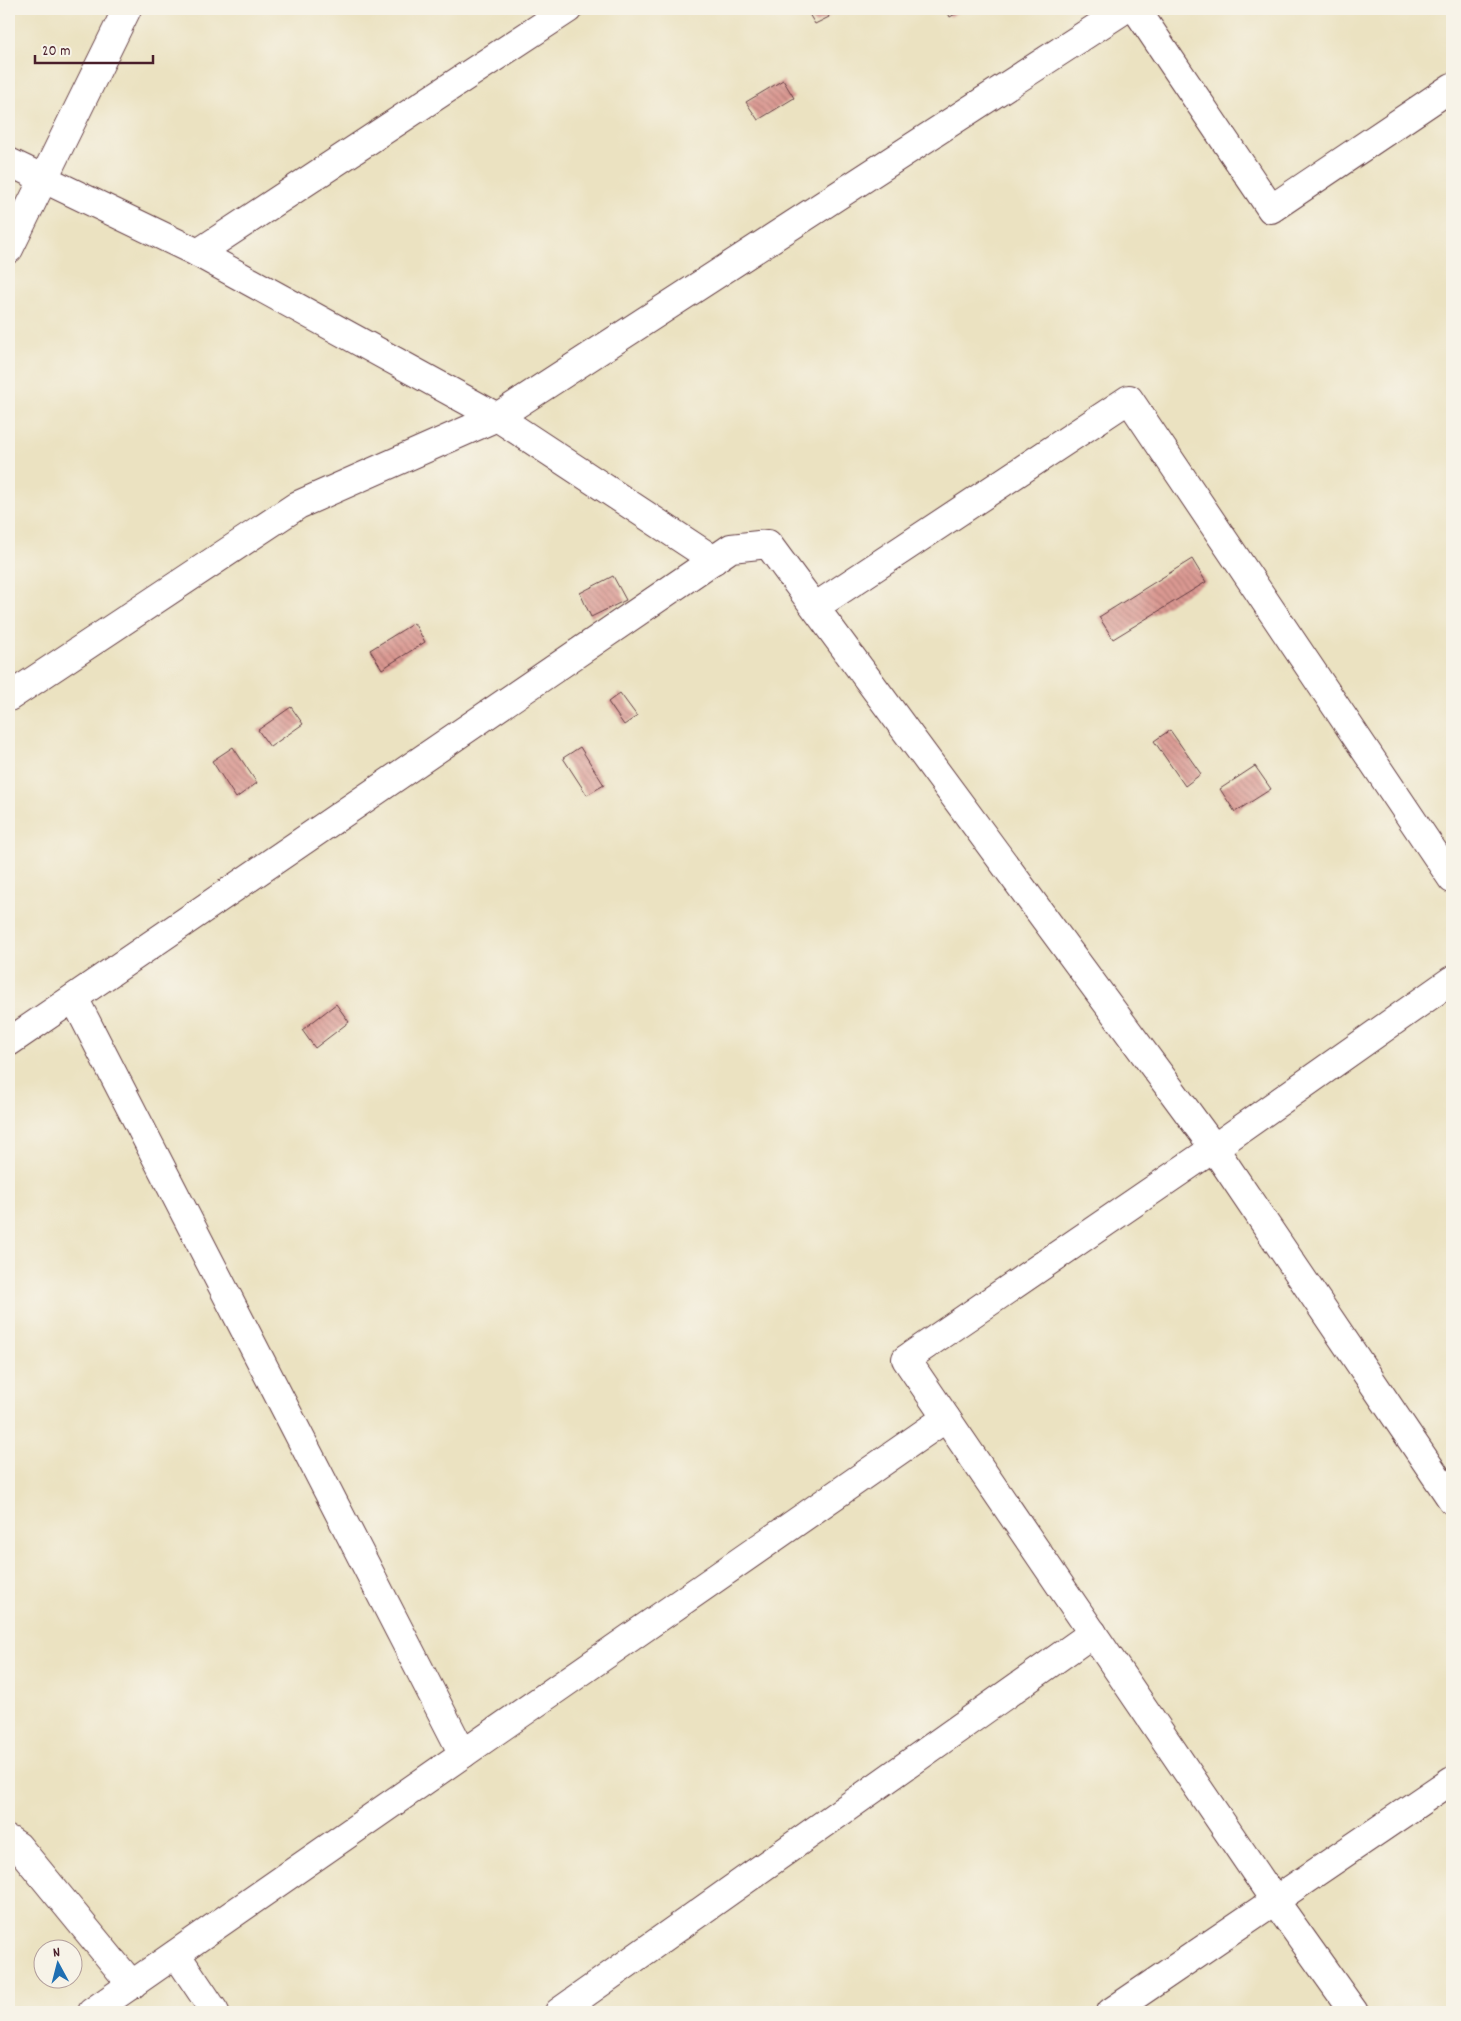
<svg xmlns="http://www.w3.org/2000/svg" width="1461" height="2021" font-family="Dekko,sans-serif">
  <defs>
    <pattern id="building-back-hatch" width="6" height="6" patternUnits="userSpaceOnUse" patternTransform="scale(1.25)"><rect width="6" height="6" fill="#da9992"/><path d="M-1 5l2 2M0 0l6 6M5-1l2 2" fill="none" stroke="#b37c77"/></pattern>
  </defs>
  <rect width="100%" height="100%" fill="#f7f3e8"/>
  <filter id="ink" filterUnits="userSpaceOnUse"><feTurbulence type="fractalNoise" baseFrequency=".02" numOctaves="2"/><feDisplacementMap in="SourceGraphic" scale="10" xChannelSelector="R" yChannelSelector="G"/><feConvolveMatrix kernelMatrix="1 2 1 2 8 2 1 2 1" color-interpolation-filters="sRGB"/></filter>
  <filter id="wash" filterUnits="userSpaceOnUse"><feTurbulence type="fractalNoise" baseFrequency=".0096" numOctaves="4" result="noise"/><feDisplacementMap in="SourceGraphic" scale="20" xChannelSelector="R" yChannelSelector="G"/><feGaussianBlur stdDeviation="1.12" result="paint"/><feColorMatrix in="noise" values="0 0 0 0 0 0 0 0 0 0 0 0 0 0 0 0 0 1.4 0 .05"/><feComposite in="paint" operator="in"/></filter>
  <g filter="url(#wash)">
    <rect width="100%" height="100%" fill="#ebe2c1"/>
    <g id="blocks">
      <g fill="url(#building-back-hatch)">
        <path d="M806 9H825L829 17 815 24Z"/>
        <path d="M946 9H964L950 17Z"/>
        <path d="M783 80 794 98 758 120 746 102Z"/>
        <path d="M1192 559 1206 582 1113 639 1099 617Z"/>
        <path d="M613 576 626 600 591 617 580 593Z"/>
        <path d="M414 623 425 642 382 669 370 650Z"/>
        <path d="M620 693 637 716 624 725 608 702Z"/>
        <path d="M291 707 303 724 270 747 258 730Z"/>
        <path d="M1170 730 1201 774 1185 786 1154 741Z"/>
        <path d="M233 747 257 783 236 798 212 761Z"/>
        <path d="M580 747 604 785 587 795 563 758Z"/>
        <path d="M1255 766 1271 789 1235 812 1220 789Z"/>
        <path d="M336 1004 349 1022 315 1048 302 1030Z"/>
      </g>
    </g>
  </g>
  <g filter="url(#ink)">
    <use href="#blocks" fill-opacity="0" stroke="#623c42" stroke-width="1"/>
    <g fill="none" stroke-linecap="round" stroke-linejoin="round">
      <defs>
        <g id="minor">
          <path d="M1136 9 1271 209 1452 87"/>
          <path d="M9 162 198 253 497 417 714 560"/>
          <path d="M9 249 127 9"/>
          <path d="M198 253 568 9"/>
          <path d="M815 607 1129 399 1452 879"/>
          <path d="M9 697 298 505 497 417 1125 9"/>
          <path d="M74 998 463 1754"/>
          <path d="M9 1042 731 548 768 544 1214 1148 1452 1500"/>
          <path d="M9 1840 18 1846 132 1985"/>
          <path d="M176 1954 215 2012"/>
          <path d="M92 2012 946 1418"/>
          <path d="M559 2012 1093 1633"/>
          <path d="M1111 2012 1452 1780"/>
          <path d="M1354 2012 1275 1901 906 1359 1214 1148 1452 980"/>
        </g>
      </defs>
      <use href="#minor" stroke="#623c42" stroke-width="30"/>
      <use href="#minor" stroke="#fff" stroke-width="28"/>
    </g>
  </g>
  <rect width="1461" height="2021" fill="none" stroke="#f7f3e8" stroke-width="30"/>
  <g transform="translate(58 1964) rotate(353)"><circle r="24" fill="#f7f3e8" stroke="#b29e9c"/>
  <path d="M0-4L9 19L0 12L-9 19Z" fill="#1f6fb2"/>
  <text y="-8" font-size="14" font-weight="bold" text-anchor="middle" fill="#4a1f2b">N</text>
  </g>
  <path d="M35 55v8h118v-8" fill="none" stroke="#4a1f2b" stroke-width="2.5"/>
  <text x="42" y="55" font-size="15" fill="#4a1f2b" stroke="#f7f3e8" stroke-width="4" paint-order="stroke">20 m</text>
</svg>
